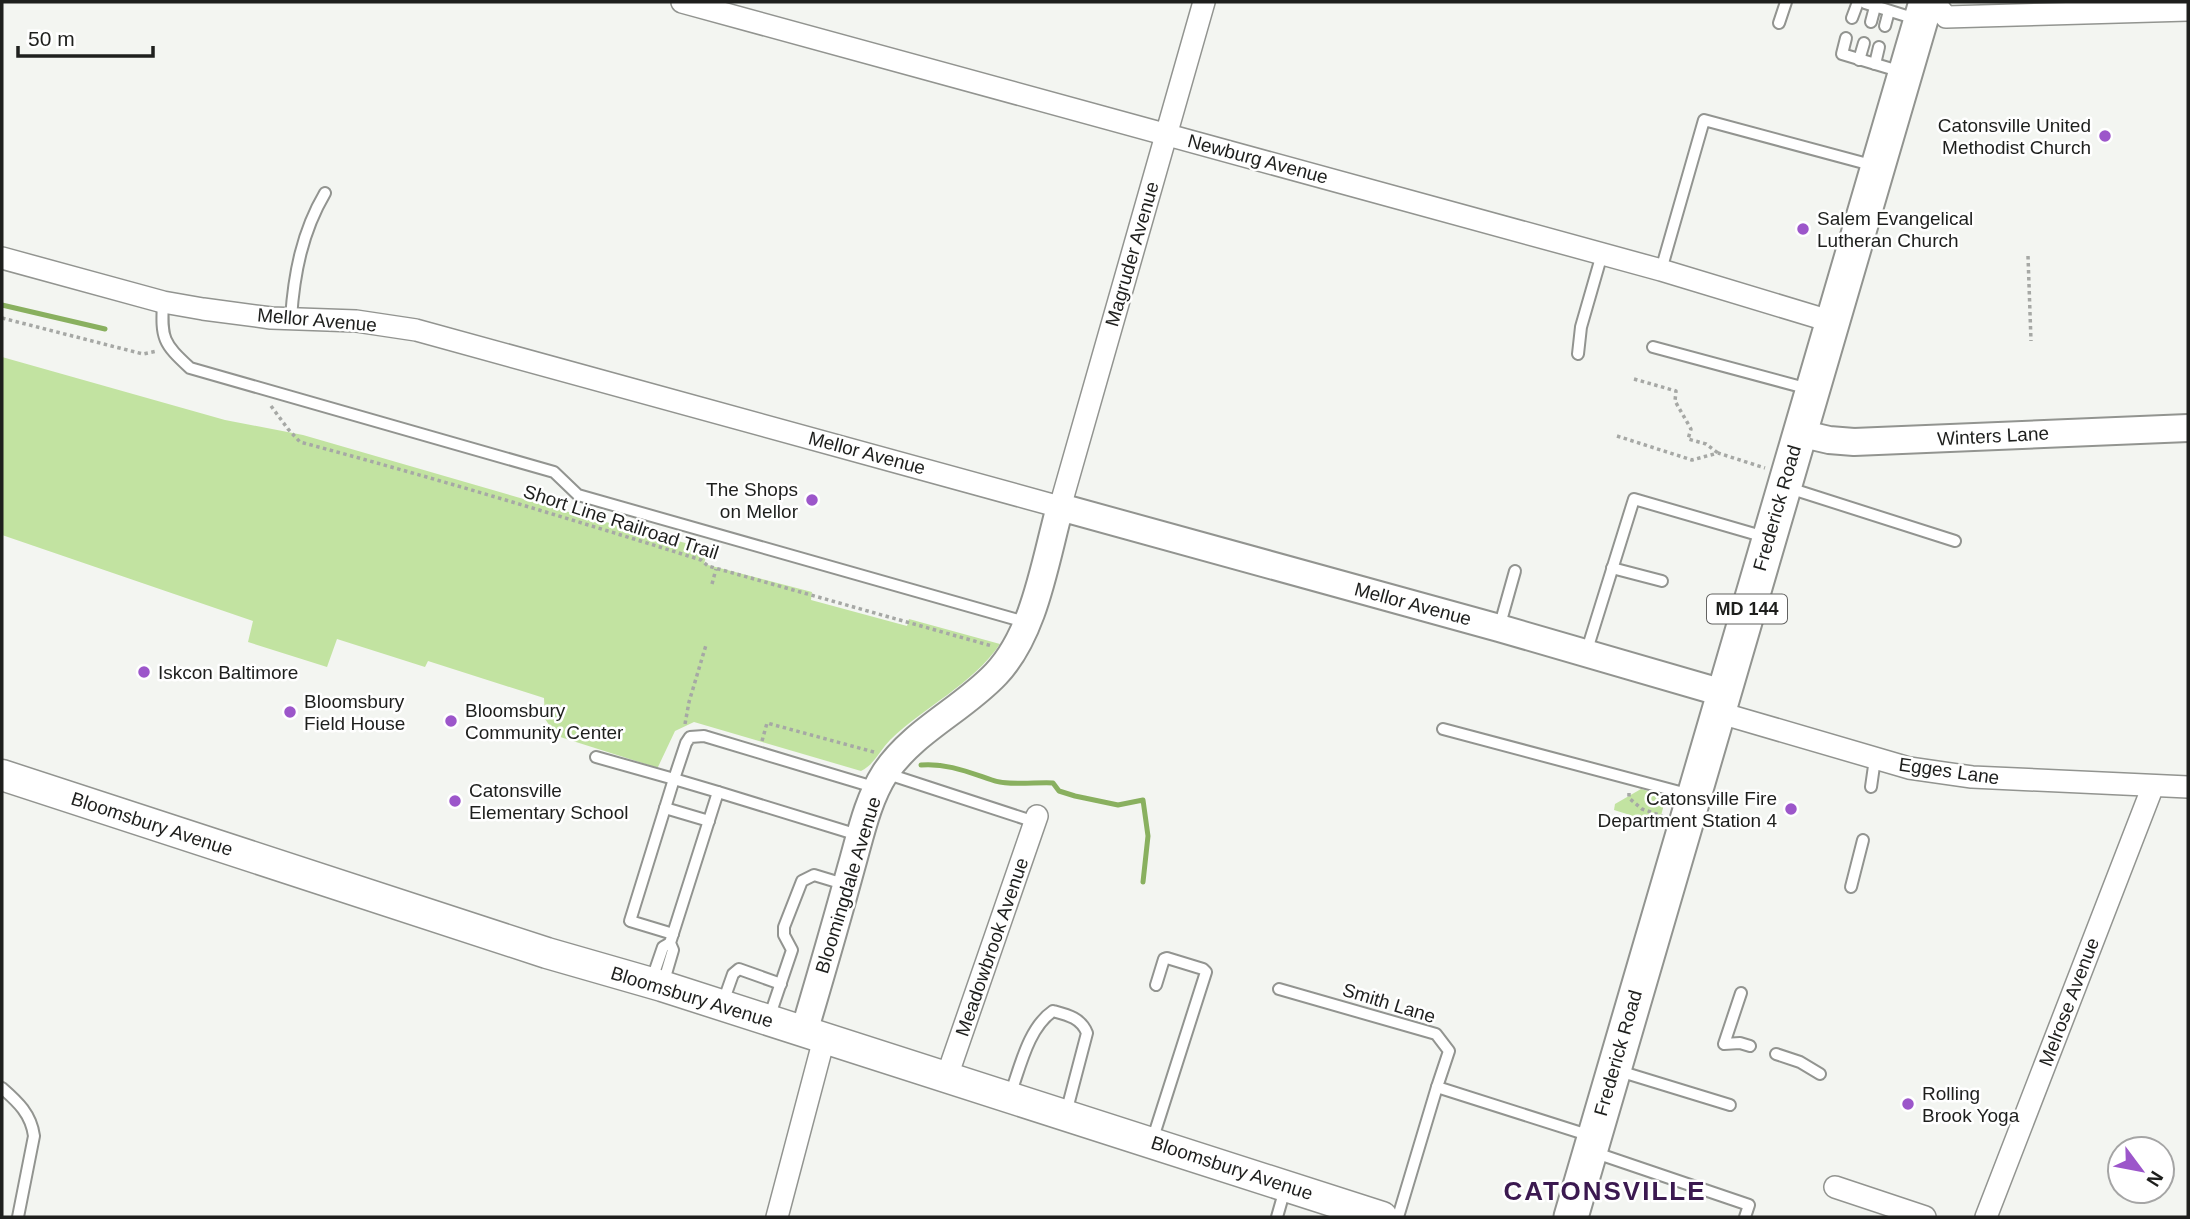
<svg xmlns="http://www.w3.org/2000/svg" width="2190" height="1219" font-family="Helvetica,sans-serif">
  <rect width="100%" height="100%" fill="#f3f5f1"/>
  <g fill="#c2e3a1">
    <path d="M2 357 225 420 303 435 572 513 708 549 704 564 812 592 811 600 907 626 909 619 1000 644C972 685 925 706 890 740 880 750 874 765 861 771L694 722 675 731 658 767H655L557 736 545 719 544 698 428 661 425 667 337 639 327 667 248 642 253 621 2 535Z"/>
    <path d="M1641 789 1666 796 1659 824 1614 810 1615 804Z"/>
  </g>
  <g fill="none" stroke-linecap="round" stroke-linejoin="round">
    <g stroke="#89b05f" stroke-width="5">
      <path d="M2 305 105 329"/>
      <path d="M921 765C947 763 968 772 992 780 1007 786 1036 782 1053 783L1059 791 1075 796 1118 805 1143 800 1148 836 1143 882"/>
    </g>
    <defs>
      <g id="service">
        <path d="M1865 3 1916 19"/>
        <path d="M1852 18 1858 2"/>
        <path d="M1871 22 1875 7"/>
        <path d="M1779 23 1786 2"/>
        <path d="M1885 26 1889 11"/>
        <path d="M1846 38 1842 54 1902 72"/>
        <path d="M1859 60 1864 43"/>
        <path d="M1875 64 1879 47"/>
        <path d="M1661 270 1704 120 1875 166"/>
        <path d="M163 302C161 339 163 343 190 368L554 472 578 495 1025 622"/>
        <path d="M291 318C294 274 302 232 325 193"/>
        <path d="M1653 347 1809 389"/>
        <path d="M1578 354 1581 327 1602 254"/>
        <path d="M1789 488 1955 541"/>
        <path d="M1612 568 1662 581"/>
        <path d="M1499 628 1515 571"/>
        <path d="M1586 653 1634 499 1765 537"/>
        <path d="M1443 729 1691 795"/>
        <path d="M596 757 674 779 686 743 690 737 704 736 877 788"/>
        <path d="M888 774 1035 822"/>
        <path d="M1871 787 1875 759"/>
        <path d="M665 808 709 821"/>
        <path d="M1851 887 1863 840"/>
        <path d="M673 934 630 921 674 779 718 792"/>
        <path d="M652 979 663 947 670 943"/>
        <path d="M663 984 673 950 670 943 718 792 858 835"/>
        <path d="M1279 989 1436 1034 1449 1051 1437 1087 1591 1136"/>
        <path d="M1741 993 1724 1044 1740 1043 1750 1046"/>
        <path d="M722 1005 733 974 739 969 781 984"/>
        <path d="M769 1018 792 950 784 935V927L802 881 814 875 847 885"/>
        <path d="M1776 1054 1800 1062 1820 1074"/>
        <path d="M1619 1071 1730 1105"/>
        <path d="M2 1088C18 1102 31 1114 34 1136L18 1217"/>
        <path d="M1010 1095C1020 1068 1028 1028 1053 1011 1068 1015 1081 1018 1087 1033L1066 1113"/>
        <path d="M1152 1141 1206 972 1203 969 1167 958 1164 959 1156 985"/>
        <path d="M1593 1152 1749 1205 1745 1217"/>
        <path d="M1277 1217 1285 1189"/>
        <path d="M1398 1217 1437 1087"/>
      </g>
      <g id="minor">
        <path d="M682 2 1661 270 1833 322"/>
        <path d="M1934 2 1946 17 2188 10"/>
        <path d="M2 258 163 302 203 309 271 318 356 321 416 330 1060 507 1204 2"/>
        <path d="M1717 712 1909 768 1972 777 2188 787"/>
        <path d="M946 1079 1037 816"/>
        <path d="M1835 1187 1925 1217"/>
        <path d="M777 1217 824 1039"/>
        <path d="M1986 1217 2153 786"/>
      </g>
      <g id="tertiary">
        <path d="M1799 433 1829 440 1854 442 2188 428"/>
        <path d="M804 1032C820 978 836 923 851 868 860 837 867 801 885 773 913 731 962 710 996 674 1035 633 1045 561 1060 507L1499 628 1723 693"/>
      </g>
      <path id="secondary" d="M2 775 547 953 662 986 1382 1217"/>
      <path id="primary" d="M1571 1217 1926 2"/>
    </defs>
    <use href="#service" stroke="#929490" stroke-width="14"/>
    <use href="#minor" stroke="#929490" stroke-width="24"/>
    <use href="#tertiary" stroke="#929490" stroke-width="30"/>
    <use href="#secondary" stroke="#929490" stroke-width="33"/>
    <use href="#primary" stroke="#929490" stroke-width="37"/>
    <g stroke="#a6a8a5" stroke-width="3.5" stroke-dasharray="3.5 3.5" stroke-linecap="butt">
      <path d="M2028 256 2031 341"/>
      <path d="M2 318 143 354 157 351"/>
      <path d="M1634 379 1676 391 1675 401 1691 429 1688 439 1706 444 1718 453"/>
      <path d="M271 406 288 429 300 442C435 478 568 518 701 560L708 566 992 646"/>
      <path d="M1617 436 1692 460 1718 453 1765 468"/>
      <path d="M712 584 716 569"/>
      <path d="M685 724 689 702 706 645"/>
      <path d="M762 741 767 723 874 752"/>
      <path d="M1629 793V798L1642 809 1662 816"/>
    </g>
    <use href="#service" stroke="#fff" stroke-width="10"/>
    <use href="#minor" stroke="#fff" stroke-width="21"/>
    <use href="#tertiary" stroke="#fff" stroke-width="26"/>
    <use href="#secondary" stroke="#fff" stroke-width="30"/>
    <use href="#primary" stroke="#fff" stroke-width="33"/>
  </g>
  <g fill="#9c56ca" stroke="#fff" stroke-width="2.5">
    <circle cx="2105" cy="136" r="7"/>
    <circle cx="1803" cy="229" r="7"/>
    <circle cx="812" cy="500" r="7"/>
    <circle cx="144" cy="672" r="7"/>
    <circle cx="290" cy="712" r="7"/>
    <circle cx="451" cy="721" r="7"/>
    <circle cx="455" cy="801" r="7"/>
    <circle cx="1791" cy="809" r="7"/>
    <circle cx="1908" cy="1104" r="7"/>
  </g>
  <g text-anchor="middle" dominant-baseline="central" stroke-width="5" stroke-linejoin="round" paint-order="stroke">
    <rect fill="#fff" stroke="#626261" stroke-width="2" x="1707" y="594.5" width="80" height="29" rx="5"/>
    <g font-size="18" font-weight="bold" fill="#1e1f1d">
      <text x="1747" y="609">MD 144</text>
    </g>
    <g font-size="19" fill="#1e1f1d" stroke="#fff" text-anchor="start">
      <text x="2091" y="125" text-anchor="end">Catonsville United<tspan x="2091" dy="22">Methodist Church</tspan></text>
      <text x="1817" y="218">Salem Evangelical<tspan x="1817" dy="22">Lutheran Church</tspan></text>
      <text x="798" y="489" text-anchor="end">The Shops<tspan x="798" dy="22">on Mellor</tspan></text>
      <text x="158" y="672">Iskcon Baltimore</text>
      <text x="304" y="701">Bloomsbury<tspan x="304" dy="22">Field House</tspan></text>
      <text x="465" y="710">Bloomsbury<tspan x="465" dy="22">Community Center</tspan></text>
      <text x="469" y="790">Catonsville<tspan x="469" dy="22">Elementary School</tspan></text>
      <text x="1777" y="798" text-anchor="end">Catonsville Fire<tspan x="1777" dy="22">Department Station 4</tspan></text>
      <text x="1922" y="1093">Rolling<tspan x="1922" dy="22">Brook Yoga</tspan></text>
    </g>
    <g font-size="19" fill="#1e1f1d" stroke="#fff">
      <text transform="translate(1258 159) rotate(15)">Newburg Avenue</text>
      <text transform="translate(1132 254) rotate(-74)">Magruder Avenue</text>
      <text transform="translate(317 320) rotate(5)">Mellor Avenue</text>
      <text transform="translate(1993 436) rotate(-3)">Winters Lane</text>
      <text transform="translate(867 453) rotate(15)">Mellor Avenue</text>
      <text transform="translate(1777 508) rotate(-74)">Frederick Road</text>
      <text transform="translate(621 522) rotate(18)">Short Line Railroad Trail</text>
      <text transform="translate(1413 604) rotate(15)">Mellor Avenue</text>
      <text transform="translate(1949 771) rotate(8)">Egges Lane</text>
      <text transform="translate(152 824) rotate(18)">Bloomsbury Avenue</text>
      <text transform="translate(848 885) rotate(-73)">Bloomingdale Avenue</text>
      <text transform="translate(992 947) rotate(-71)">Meadowbrook Avenue</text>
      <text transform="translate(692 997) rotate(17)">Bloomsbury Avenue</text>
      <text transform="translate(2069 1002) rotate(-69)">Melrose Avenue</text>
      <text transform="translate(1389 1003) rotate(17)">Smith Lane</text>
      <text transform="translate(1618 1053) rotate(-74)">Frederick Road</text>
      <text transform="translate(1232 1168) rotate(18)">Bloomsbury Avenue</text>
    </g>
    <g font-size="26" font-weight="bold" letter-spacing="2" fill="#3b1950" stroke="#fff">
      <text x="1605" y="1191">CATONSVILLE</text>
    </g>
  </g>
  <rect width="2190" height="1219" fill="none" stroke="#1e1f1d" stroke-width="7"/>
  <g transform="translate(2141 1170) rotate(122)"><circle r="33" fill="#ffffff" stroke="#a5a5a5" stroke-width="2"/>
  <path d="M0-5L12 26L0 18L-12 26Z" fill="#9c56ca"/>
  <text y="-10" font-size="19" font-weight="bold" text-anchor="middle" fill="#1e1f1d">N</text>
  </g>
  <path d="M18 46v10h135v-10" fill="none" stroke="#1e1f1d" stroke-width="3.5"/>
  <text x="28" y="46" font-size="21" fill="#1e1f1d" stroke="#ffffff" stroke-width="5" paint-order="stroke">50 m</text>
</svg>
